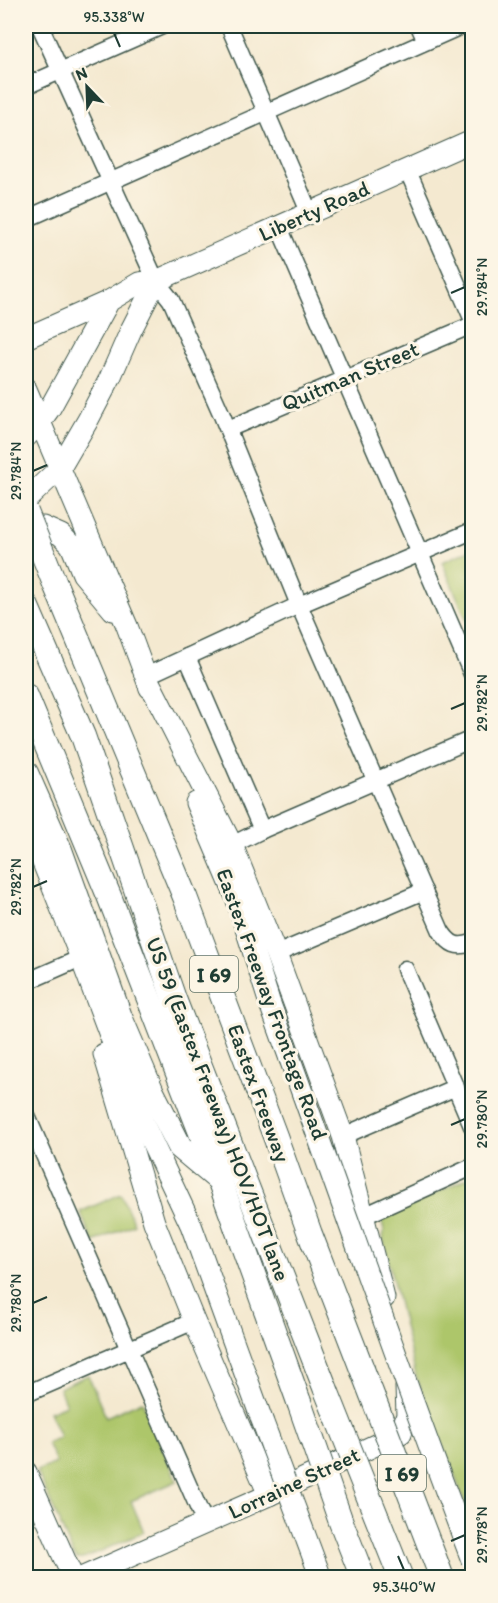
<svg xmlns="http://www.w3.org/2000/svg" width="498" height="1603" font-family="Itim,sans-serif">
  <rect width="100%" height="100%" fill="#fcf5e5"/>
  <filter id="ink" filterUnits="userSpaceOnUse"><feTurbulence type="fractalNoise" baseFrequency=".0167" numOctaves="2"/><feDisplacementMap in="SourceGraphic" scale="12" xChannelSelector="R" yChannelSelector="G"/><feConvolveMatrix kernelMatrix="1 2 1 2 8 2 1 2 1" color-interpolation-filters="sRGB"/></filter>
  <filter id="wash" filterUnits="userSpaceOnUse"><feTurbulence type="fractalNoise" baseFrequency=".008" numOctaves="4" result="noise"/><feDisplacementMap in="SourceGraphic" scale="24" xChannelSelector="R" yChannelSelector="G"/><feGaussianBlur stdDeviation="1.35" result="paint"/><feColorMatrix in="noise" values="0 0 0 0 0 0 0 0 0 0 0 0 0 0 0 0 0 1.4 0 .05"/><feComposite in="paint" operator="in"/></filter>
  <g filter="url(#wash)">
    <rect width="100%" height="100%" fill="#f4e9d0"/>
    <g fill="#adc66b" stroke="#668250" stroke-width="1.5">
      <path d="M472 549V632L442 562Z"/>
      <path d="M472 1176V1521L416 1376 383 1239 384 1230 381 1219Z"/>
      <path d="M121 1194 134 1224 93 1242 80 1212Z"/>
      <path d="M88 1375 106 1417 142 1401 177 1481 131 1501 144 1532 83 1559H77L74 1556 37 1471 56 1463 47 1443 60 1437 49 1412 66 1405 59 1388Z"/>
    </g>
  </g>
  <g filter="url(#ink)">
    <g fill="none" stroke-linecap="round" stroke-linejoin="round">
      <defs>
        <g id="minor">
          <path d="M40 26 156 281 171 300 221 413 299 605 441 931C450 945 457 948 472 943"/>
          <path d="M229 26 310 214"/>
          <path d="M419 26 426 41"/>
          <path d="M26 86 162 26"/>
          <path d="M407 169 472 318"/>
          <path d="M26 219 461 26"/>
          <path d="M279 227 472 674"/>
          <path d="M228 429 472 325"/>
          <path d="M187 657 262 830"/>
          <path d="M146 676 299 605 472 531"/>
          <path d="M232 845 262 830 472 739"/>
          <path d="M276 954 424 891"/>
          <path d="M405 969 472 1126"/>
          <path d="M26 982 81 958"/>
          <path d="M26 1114 205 1523"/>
          <path d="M343 1136 456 1087"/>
          <path d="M364 1216 472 1167"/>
          <path d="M26 1394 194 1321"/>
        </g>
        <g id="major">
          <path d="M26 338 109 301"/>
          <path d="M26 389 127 626 150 688"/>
          <path d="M26 437 40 422 50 408 109 301 139 283 156 281 472 141"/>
          <path d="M26 500 60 468 88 420 110 378 131 330 156 281"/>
          <path d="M26 530 43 527 61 535 71 545 83 574 113 610"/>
          <path d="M146 676 232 845 276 954 343 1136 384 1298"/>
          <path d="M196 803 236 897 269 1001 290 1059"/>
          <path d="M26 820 81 958 143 1123 191 1225 262 1420"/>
          <path d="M104 1054 154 1222 194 1321 269 1495"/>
          <path d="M26 1472 73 1578"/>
          <path d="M81 1578 269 1495 401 1433 407 1415 406 1387"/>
        </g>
        <g id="highway">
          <path d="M55 584 185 897 275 1136 310 1234 362 1369"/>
          <path d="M26 605 83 736 174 999 326 1390"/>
          <path d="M26 696 109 896 219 1179 299 1402"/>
          <path d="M26 773 60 850 120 1017 152 1092 180 1147 217 1178"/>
        </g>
      </defs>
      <use href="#minor" stroke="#3f574b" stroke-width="19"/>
      <use href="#major" stroke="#3f574b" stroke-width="23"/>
      <use href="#highway" stroke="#3f574b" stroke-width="26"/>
      <use href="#minor" stroke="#fff" stroke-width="16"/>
      <use href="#major" stroke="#fff" stroke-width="21"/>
      <use href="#highway" stroke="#fff" stroke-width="24"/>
      <defs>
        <g id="major-bridge">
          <path d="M290 1059C351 1226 408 1394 472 1560"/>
          <path d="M262 1420 321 1578"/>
        </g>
        <g id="highway-bridge">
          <path d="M26 512 55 584"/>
          <path d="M362 1369 442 1578"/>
          <path d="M326 1390 401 1578"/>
          <path d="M299 1402 341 1522 363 1578"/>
        </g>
      </defs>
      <use href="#major-bridge" stroke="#3f574b" stroke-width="23" stroke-linecap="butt"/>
      <use href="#highway-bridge" stroke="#3f574b" stroke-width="26" stroke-linecap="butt"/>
      <use href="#major-bridge" stroke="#fff" stroke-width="21"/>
      <use href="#highway-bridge" stroke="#fff" stroke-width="24"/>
    </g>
  </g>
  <path fill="none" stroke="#1f3d34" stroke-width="2" d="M114 33 120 47M451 293 465 287M33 471 47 465M451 709 465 703M33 887 47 881M451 1125 465 1119M33 1303 47 1297M451 1541 465 1535M398 1556 404 1570"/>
  <g text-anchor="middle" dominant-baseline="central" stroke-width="6" stroke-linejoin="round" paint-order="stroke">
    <g fill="#fcf5e5" stroke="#617469" stroke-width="1.5">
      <rect x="190" y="956" width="48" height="36" rx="4.5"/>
      <rect x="378" y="1455" width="48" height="36" rx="4.5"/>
    </g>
    <g font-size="21" font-weight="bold" fill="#1f3d34">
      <text x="214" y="974">I 69</text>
      <text x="402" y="1473">I 69</text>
    </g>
    <g font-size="22" fill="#1f3d34" stroke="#fcf5e5">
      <text transform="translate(314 211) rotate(-24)">Liberty Road</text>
      <text transform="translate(350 376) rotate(-23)">Quitman Street</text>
      <text transform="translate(272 1004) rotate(70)">Eastex Freeway Frontage Road</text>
      <text transform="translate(259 1093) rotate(70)">Eastex Freeway</text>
      <text transform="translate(218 1109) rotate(69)">US 59 (Eastex Freeway) HOV/HOT lane</text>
      <text transform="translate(294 1483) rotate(-25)">Lorraine Street</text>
    </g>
  </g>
  <rect width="498" height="1603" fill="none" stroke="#fcf5e5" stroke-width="66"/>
  <g transform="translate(87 87) rotate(337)" stroke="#fcf5e5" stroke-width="4.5" paint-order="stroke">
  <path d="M0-4.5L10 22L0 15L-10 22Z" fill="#1f3d34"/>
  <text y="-9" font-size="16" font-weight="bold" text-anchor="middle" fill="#1f3d34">N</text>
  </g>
  <rect x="33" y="33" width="432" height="1537" fill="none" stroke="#1f3d34" stroke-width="2"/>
  <g font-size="15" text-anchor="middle" fill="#1f3d34">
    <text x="114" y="22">95.338°W</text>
    <text transform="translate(482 287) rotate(-90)" y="5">29.784°N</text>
    <text transform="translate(16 471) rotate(-90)" y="5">29.784°N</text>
    <text transform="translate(482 703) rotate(-90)" y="5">29.782°N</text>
    <text transform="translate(16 887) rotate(-90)" y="5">29.782°N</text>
    <text transform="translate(482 1119) rotate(-90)" y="5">29.780°N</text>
    <text transform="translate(16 1303) rotate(-90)" y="5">29.780°N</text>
    <text transform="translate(482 1535) rotate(-90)" y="5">29.778°N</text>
    <text x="404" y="1592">95.340°W</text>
  </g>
</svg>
